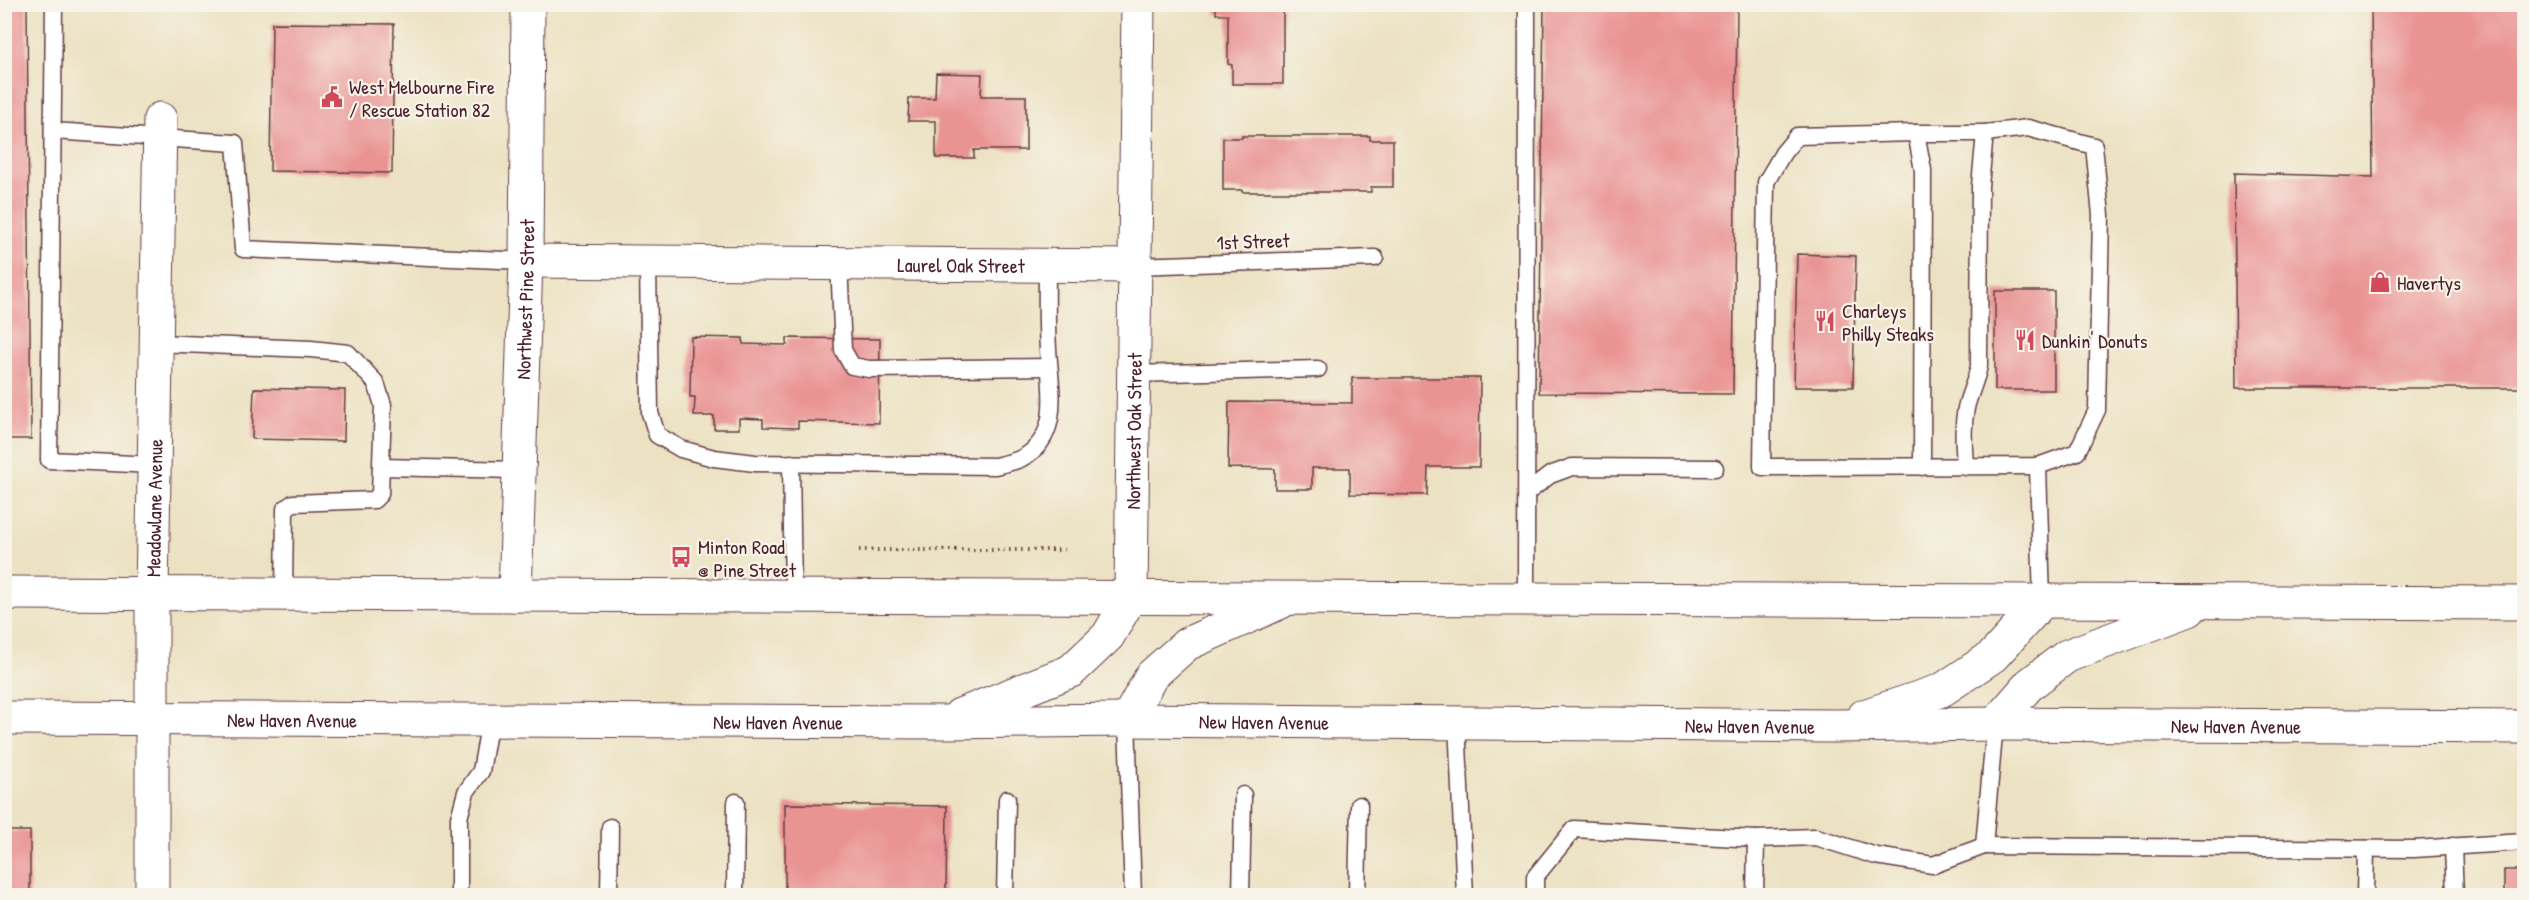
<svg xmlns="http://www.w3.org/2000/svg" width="2529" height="900" font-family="'Patrick Hand',sans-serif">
  <rect width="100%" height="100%" fill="#f7f3e8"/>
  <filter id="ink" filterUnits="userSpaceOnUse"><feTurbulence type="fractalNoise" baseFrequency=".0167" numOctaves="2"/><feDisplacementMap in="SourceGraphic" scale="12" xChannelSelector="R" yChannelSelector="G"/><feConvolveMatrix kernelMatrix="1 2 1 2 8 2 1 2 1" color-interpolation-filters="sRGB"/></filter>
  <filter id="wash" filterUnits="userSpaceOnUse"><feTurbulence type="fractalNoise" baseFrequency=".008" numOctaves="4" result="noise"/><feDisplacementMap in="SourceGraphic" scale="24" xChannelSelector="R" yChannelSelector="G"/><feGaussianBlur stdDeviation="1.35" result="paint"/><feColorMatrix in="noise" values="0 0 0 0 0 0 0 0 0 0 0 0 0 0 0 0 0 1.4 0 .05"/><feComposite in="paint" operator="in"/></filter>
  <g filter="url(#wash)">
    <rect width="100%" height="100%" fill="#ece2c3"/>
    <g id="blocks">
      <g fill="#e99393">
        <path d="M1216 4H1283V84H1232V65L1228 64V15L1216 14Z"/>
        <path d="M1544 4H1737L1733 394 1539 393Z"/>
        <path d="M2371 4H2524V388H2236L2234 173 2373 177Z"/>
        <path d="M4 5H27L31 439H4Z"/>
        <path d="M272 23 394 24 392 173 270 171Z"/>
        <path d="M936 73 982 74 981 96H1026V150H974V158H936V121H908L909 98H935Z"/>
        <path d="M1242 136H1370V140H1393V187H1371V192H1242V190H1223V138H1242Z"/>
        <path d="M1797 254 1856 256 1853 387H1794Z"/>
        <rect x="1995" y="291" width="59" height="99"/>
        <path d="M691 337 743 338V344L787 345V338L880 339 879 423 798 421V428L763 427V419L739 418V429H714V416H694L695 397H690Z"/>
        <path d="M1352 378H1480L1479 467H1428L1427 495 1350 494V468H1312V489H1275V469L1228 468 1229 402 1352 403Z"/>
        <path d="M254 388 345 390 344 441 252 439Z"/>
        <path d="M785 804 947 806 946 896H785Z"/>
        <rect x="4" y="831" width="26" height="65"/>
        <rect x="2504" y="870" width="20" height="26"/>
      </g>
    </g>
  </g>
  <g filter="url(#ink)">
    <use href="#blocks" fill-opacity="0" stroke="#623c42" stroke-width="1.5"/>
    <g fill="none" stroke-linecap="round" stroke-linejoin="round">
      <defs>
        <g id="service">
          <path d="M54 4 49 460 154 465"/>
          <path d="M53 131 235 143 243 249 526 261"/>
          <path d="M1916 133H1985"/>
          <path d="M648 262 650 413 657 435 681 449 714 458 755 463 995 466C1003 464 1014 462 1022 458 1063 436 1050 387 1048 349 1046 321 1047 293 1047 265"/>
          <path d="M839 263 843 350 852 366 869 369 1049 367"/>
          <path d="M1133 266 1375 258"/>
          <path d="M156 343 311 349 348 353 376 383 383 405 380 494 374 500 293 503 285 509 284 594"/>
          <path d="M1133 374 1318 369"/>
          <path d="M791 463 793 595"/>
          <path d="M2038 466 2042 602"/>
          <path d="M381 467 519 470"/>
          <path d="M1922 467 1923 170 1916 133 1797 136 1783 153 1766 182 1762 467 2038 466 2077 452 2097 410 2101 215 2094 146 2028 128 1985 133 1980 186 1979 366C1976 381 1969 394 1966 408 1962 428 1964 447 1965 467"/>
          <path d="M1528 492 1550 475 1572 467 1715 468"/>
          <path d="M1526 599 1527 4"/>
          <path d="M1127 720 1133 896"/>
          <path d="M1457 722 1465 896"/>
          <path d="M1984 846 2414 849 2524 842"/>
          <path d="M2453 846 2455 896"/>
          <path d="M459 896V818L466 792 481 771 490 720"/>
          <path d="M609 896 610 827"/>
          <path d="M735 896 736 802"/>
          <path d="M1005 896 1007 799"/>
          <path d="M1241 896 1243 795"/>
          <path d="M1357 896 1359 805"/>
          <path d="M1535 896V877L1574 829 1756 839 1816 837 1876 856 1933 865 1984 846 1995 724"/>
          <path d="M1755 896 1756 839"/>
          <path d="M2365 896 2366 849"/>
        </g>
        <g id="minor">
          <path id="s1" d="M526 261 1133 266"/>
          <path id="s2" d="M515 595 526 261 528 4"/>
          <path id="s3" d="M1131 596 1138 4"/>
          <path id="s4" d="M152 896V594L160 119"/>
        </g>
        <g id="primary">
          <path d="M4 593 2524 603"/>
          <path d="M960 715 1071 671 1108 636 1131 596"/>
          <path d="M1864 716 1942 690 1993 656 2042 602"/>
          <path id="s5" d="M4 718 942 722 1127 720 1834 726 1995 724 2524 727"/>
          <path d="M1127 720 1152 675 1187 644 1281 602"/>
          <path d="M1995 724 2030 684 2067 656 2189 610"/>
        </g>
      </defs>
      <use href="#service" stroke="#623c42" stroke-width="19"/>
      <use href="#minor" stroke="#623c42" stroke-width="35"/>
      <use href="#primary" stroke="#623c42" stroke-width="35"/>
      <path stroke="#623c42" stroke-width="4" stroke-dasharray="1.5 4.5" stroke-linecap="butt" d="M859 550H1065"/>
      <use href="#service" stroke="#fff" stroke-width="16"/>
      <use href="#minor" stroke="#fff" stroke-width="33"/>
      <use href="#primary" stroke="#fff" stroke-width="33"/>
    </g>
  </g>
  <defs>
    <symbol id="civic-bare" viewBox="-9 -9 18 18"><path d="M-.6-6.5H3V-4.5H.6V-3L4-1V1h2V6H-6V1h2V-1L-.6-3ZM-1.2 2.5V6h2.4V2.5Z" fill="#d1495b" stroke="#f7f3e8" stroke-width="2.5" paint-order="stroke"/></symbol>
    <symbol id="shop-bare" viewBox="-9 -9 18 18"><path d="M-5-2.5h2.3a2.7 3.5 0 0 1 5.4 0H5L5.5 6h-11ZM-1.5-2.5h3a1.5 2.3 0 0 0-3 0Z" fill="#d1495b" stroke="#f7f3e8" stroke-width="2.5" paint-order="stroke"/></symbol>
    <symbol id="restaurant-bare" viewBox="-9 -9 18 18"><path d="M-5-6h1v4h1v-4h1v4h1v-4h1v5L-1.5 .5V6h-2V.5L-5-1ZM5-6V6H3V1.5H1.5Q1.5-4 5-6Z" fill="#d1495b" stroke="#f7f3e8" stroke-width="2.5" paint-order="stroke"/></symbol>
    <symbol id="bus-bare" viewBox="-9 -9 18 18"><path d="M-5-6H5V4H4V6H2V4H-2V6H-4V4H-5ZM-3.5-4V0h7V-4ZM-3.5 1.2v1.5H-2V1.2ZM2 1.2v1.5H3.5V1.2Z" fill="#d1495b" stroke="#f7f3e8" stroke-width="2.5" paint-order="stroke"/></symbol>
  </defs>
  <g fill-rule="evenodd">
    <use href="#civic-bare" x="317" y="82" width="30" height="30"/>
    <use href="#shop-bare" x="2365" y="267" width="30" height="30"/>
    <use href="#restaurant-bare" x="1810" y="306" width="30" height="30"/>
    <use href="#restaurant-bare" x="2010" y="325" width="30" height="30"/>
    <use href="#bus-bare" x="666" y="542" width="30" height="30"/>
  </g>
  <g text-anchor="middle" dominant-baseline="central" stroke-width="4.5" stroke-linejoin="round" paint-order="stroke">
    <g font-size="20" fill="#4a1f2b" stroke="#f7f3e8" text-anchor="start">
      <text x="349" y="86">West Melbourne Fire<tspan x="349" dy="23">/ Rescue Station 82</tspan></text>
      <text x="2397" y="282">Havertys</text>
      <text x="1842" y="310">Charleys<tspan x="1842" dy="23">Philly Steaks</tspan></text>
      <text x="2042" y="340">Dunkin' Donuts</text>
      <text x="698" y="546">Minton Road<tspan x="698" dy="23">@ Pine Street</tspan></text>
    </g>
    <g font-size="20" fill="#4a1f2b" stroke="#f7f3e8">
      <text transform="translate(1253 241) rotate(-2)">1st Street</text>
      <text stroke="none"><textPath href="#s1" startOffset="435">Laurel Oak Street</textPath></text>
      <text stroke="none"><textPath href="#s2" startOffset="296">Northwest Pine Street</textPath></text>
      <text stroke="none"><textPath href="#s3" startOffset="165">Northwest Oak Street</textPath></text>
      <text stroke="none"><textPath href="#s4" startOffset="388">Meadowlane Avenue</textPath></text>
      <text stroke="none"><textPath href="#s5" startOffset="288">New Haven Avenue</textPath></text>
      <text stroke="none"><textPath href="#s5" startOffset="1260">New Haven Avenue</textPath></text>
      <text stroke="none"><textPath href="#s5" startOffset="774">New Haven Avenue</textPath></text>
      <text stroke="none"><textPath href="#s5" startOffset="1746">New Haven Avenue</textPath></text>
      <text stroke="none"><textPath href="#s5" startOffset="2232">New Haven Avenue</textPath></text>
    </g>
  </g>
  <rect width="2529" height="900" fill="none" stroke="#f7f3e8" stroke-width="24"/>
</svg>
